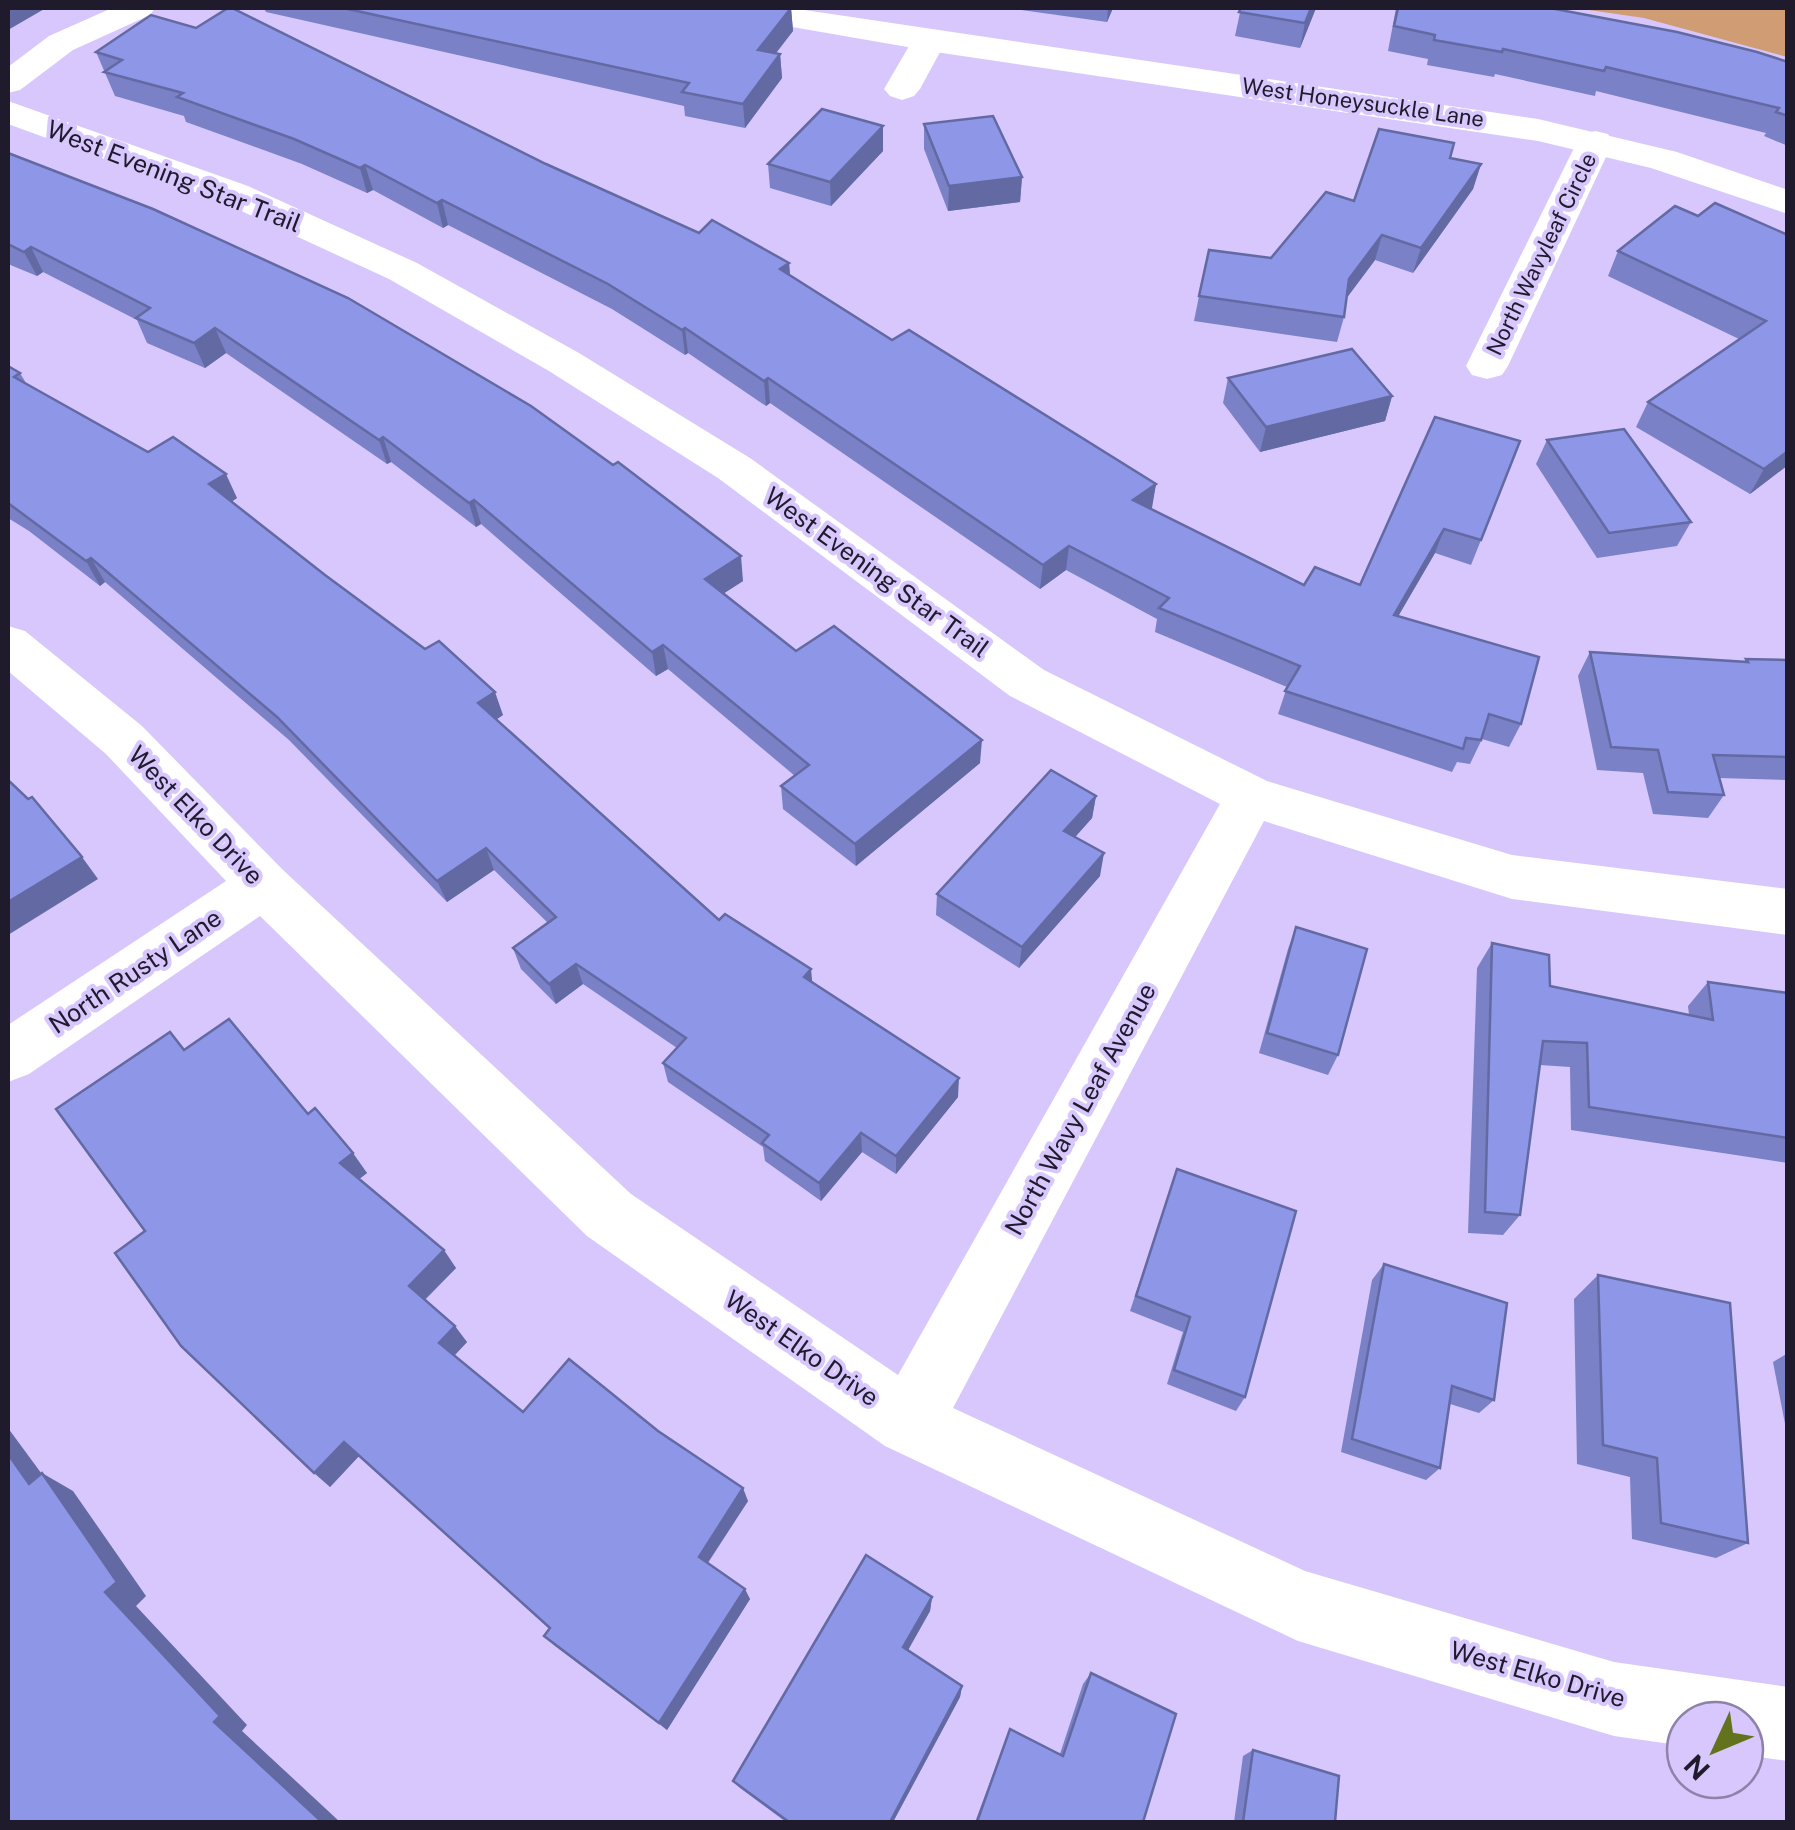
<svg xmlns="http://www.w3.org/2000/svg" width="1795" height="1830" font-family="'Public Sans',sans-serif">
  <rect width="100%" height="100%" fill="#d7c7fd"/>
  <path fill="#d09c73" d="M1575 8H1787V57L1644 18Z"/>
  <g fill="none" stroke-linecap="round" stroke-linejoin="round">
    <g fill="#fff" fill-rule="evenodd">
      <path d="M112 8H155L150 15 73 50 20 90 8 93V67L49 36Z"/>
      <path d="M929 31 941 34 946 41 920 89 914 96 902 100 890 96 884 89 912 41 917 34Z"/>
      <path d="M8 101 248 186 417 263 579 353 750 458 1044 670 1267 781 1512 855 1788 889V935L1512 899 1264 821 953 1408 1305 1571 1614 1662 1788 1687V1761L1745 1755V1720H1685V1746L1614 1736 1298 1641 885 1446 587 1236 260 916 29 1074 8 1082V1025L226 881 106 754 8 671V626L25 631 142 726 282 869 631 1194 898 1375 1220 804 1010 696 718 478 549 371 389 279 222 202 8 124Z"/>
      <path d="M1595 131 1608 134 1613 142 1508 366 1502 375 1487 379 1472 375 1466 366 1577 142 1582 134Z"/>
    </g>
    <path fill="#fff" fill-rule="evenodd" d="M724 8H791L1538 119 1677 152 1788 190V214L1651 168 1538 141 942 53 741 18 729 15Z"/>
  </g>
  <g fill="#7a81c7">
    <path d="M264 8H791L793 31 775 53 780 54 782 78 745 128 685 116 684 106 266 12Z"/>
    <path d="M1008 8H1113L1107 22Z"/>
    <path d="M1241 8H1316L1300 48 1235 36Z"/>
    <path d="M1396 8H1550L1788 62V146L1764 136 1766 133 1596 91 1595 96 1495 74 1494 77 1427 65 1428 59 1388 51Z"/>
    <path d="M96 52 546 164 699 233 789 263 790 276 892 340 1156 484 1151 509 1304 585H1360L1435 417 1481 540 1471 565 1435 553 1398 616 1521 724 1509 747 1482 739 1470 764 1457 762 1452 772 1278 714 1287 687 1155 632 1157 619 1066 570 1040 589 770 403 766 406 688 353 685 355 612 309 448 225 443 228 373 190 367 193 302 164 186 122 184 116 115 96Z"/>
    <path d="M924 124 1022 177 1020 202 948 211 924 149Z"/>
    <path d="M883 151 831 206 770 188 768 164Z"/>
    <path d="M8 153 743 581 724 593 796 651 980 763 856 866 783 809 781 786 795 776 668 669 656 676 481 524 476 527 391 462 387 464 226 353 205 368 147 343 137 320 43 272 37 276 8 264Z"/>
    <path d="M1450 158 1481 164 1473 189 1413 273 1375 260 1346 299 1344 317 1337 342 1194 321 1199 296 1271 258 1354 201Z"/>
    <path d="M1698 216 1788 235V465L1750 494 1636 427 1648 402 1739 339 1608 276 1618 251Z"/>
    <path d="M8 366 20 373 26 383 148 452 237 498 231 502 503 715 496 720 719 920 812 982 958 1097 896 1174 862 1152 821 1201 765 1161 763 1147 668 1082 663 1063 677 1048 583 984 556 1004 521 969 513 948 548 923 494 870 447 902 289 740 105 582 100 586 29 531 8 518Z"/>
    <path d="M1228 378 1392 396 1385 421 1260 452 1223 403Z"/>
    <path d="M1547 440 1691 522 1677 546 1597 558 1536 464Z"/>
    <path d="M1590 652 1744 662 1746 659 1788 660V780L1719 778 1724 795 1708 818 1653 814 1643 773 1597 770 1578 676Z"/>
    <path d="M1096 796 1092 818 1075 837 1100 876 1019 968 936 915 937 894Z"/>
    <path d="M1296 927 1338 1055 1328 1075 1259 1053 1288 949Z"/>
    <path d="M1492 943 1550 986 1689 1015 1688 1006 1708 982 1788 993V1163L1571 1130 1570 1067 1540 1065 1520 1215 1503 1235 1468 1233 1477 968Z"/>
    <path d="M184 1050 308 1114 367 1173 359 1179 456 1268 425 1300 467 1342 454 1356 523 1412 748 1501 708 1563 750 1599 667 1730 555 1646 544 1636 550 1628 359 1456 330 1487 145 1231Z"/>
    <path d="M1177 1169 1245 1397 1236 1411 1167 1384 1183 1332 1130 1311Z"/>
    <path d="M1384 1264 1494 1400 1479 1413 1450 1404 1440 1468 1426 1480 1341 1452 1372 1280Z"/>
    <path d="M1598 1275 1748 1543 1716 1558 1632 1539 1630 1477 1577 1464 1574 1299Z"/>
    <path d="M1788 1353V1439L1773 1362Z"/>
    <path d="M932 1597 930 1611 908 1650 962 1686 960 1697 893 1822H786L740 1788 733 1781Z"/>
    <path d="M1091 1673 1143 1822H975L1010 1729 1060 1754 1083 1684Z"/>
    <path d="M1253 1750 1335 1822H1234L1243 1756Z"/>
  </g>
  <g fill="#6369a2">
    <path d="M8 8H46L8 30Z"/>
    <path d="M791 8 793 31 760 74 758 50Z"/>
    <path d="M1108 8H1113L1107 22Z"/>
    <path d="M1311 8H1316L1300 48 1305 23Z"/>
    <path d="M780 54 782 78 745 128 743 104Z"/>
    <path d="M883 126V151L831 206 830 182Z"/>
    <path d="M1481 164 1473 189 1413 273 1421 248Z"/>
    <path d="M365 165 373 190 367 193 360 168Z"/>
    <path d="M1022 177 1020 202 948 211 949 186Z"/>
    <path d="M442 200 448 225 443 228 437 203Z"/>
    <path d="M1382 235 1375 260 1342 304 1349 279Z"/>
    <path d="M31 247 43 272 37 276 24 252Z"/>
    <path d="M789 263 791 288 780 269Z"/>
    <path d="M215 328 226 353 205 368 194 343Z"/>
    <path d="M685 328 688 353 685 355 682 330Z"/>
    <path d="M768 378 770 403 766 406 764 381Z"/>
    <path d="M1392 396 1385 421 1260 452 1266 427Z"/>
    <path d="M383 437 391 462 387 464 379 440Z"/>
    <path d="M1788 451V465L1750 494 1764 469Z"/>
    <path d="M226 474 237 498 220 509 209 484Z"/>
    <path d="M1156 484 1152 508 1129 525 1133 500Z"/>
    <path d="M474 500 481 524 476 527 469 503Z"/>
    <path d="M1444 529 1435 553 1385 639 1394 615Z"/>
    <path d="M1069 546 1066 570 1040 589 1043 565Z"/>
    <path d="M741 556 743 581 709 603 705 579Z"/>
    <path d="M91 558 105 582 100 586 86 561Z"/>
    <path d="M663 645 668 669 656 676 652 652Z"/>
    <path d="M495 692 503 715 485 726 478 703Z"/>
    <path d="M982 740 980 763 856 866 855 844Z"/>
    <path d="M1096 796 1092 818 1061 853 1064 831Z"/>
    <path d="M486 848 494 870 447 902 437 881Z"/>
    <path d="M1104 853 1100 876 1019 968 1022 947Z"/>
    <path d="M82 857 98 879 8 935V902Z"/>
    <path d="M576 964 583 984 556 1004 549 984Z"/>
    <path d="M811 969 813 990 804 977Z"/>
    <path d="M959 1078 958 1097 896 1174V1156Z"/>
    <path d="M861 1133 862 1152 821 1201 819 1183Z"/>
    <path d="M353 1153 367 1173 354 1183 340 1163Z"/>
    <path d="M444 1250 456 1268 421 1303 409 1286Z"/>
    <path d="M455 1326 467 1342 451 1359 439 1343Z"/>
    <path d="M8 1428 58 1496 42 1473 73 1491 146 1596 136 1606 247 1725 242 1731 340 1822H322L214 1722 105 1592 8 1454Z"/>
    <path d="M344 1442 359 1456 330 1487 314 1473Z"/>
    <path d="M743 1488 748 1501 704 1568 699 1557Z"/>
    <path d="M745 1589 750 1599 667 1730 659 1723Z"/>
    <path d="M932 1597 930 1611 903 1659V1647Z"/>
    <path d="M962 1686 960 1697 893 1822H890Z"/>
  </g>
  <g fill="#8e96e7" stroke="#6369a2" stroke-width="2.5">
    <path d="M228 8H232L546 164 699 233 712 220 789 263 780 269 892 340 909 330 1156 484 1133 500 1304 585 1315 567 1360 585 1435 417 1520 441 1481 540 1444 529 1394 615 1539 657 1521 724 1489 714 1481 740 1466 738 1463 749 1285 691 1300 666 1159 608 1169 598 1069 546 1043 565 768 378 764 381 685 328 682 330 608 284 442 200 437 203 365 165 360 168 294 139 177 97 183 93 104 72 122 60 96 52 151 15 196 28Z"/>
    <path d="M343 8H791L758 50 780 54 743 104 682 92 689 83Z"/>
    <path d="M1241 8H1311L1305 23 1239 12Z"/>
    <path d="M1398 8H1550L1677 32 1757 52 1788 62V116L1776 112 1779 108 1606 67 1604 71 1503 49 1502 52 1434 40 1435 35 1394 26Z"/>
    <path d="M822 109 883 126 830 182 768 164Z"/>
    <path d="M993 116 1022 177 949 186 924 124Z"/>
    <path d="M1379 129 1454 143 1450 158 1481 164 1421 248 1382 235 1349 279 1344 317 1199 296 1209 250 1271 258 1326 192 1354 201Z"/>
    <path d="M8 153 153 209 348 298 531 406 613 465 618 462 741 556 705 579 796 651 834 626 982 740 855 844 781 786 809 765 663 645 652 652 474 500 469 503 383 437 379 440 215 328 194 343 136 318 150 308 31 247 24 252 8 244Z"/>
    <path d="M1715 203 1788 235V451L1764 469 1648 402 1766 321 1618 251 1675 206 1698 216Z"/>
    <path d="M1352 349 1392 396 1266 427 1228 378Z"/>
    <path d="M8 366 20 373 14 377 148 452 173 437 226 474 209 484 325 575 425 649 439 641 495 692 478 703 719 920 725 914 811 969 804 977 959 1078 896 1156 861 1133 819 1183 762 1143 769 1135 663 1063 686 1038 576 964 549 984 513 948 556 917 486 848 437 881 277 717 91 558 86 561 8 503Z"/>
    <path d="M1624 429 1691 522 1609 533 1547 440Z"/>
    <path d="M1590 652 1748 662 1746 659 1788 660V757L1713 755 1724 795 1668 792 1658 750 1611 747Z"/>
    <path d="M1051 770 1096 796 1064 831 1104 853 1022 947 937 894Z"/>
    <path d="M8 780 28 799 32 797 82 857 8 902Z"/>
    <path d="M1296 927 1367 949 1338 1055 1267 1033Z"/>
    <path d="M1492 943 1549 955 1550 986 1713 1020 1708 982 1788 993V1138L1589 1107 1587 1043 1543 1041 1520 1215 1485 1212Z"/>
    <path d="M229 1019 308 1114 315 1108 353 1153 340 1163 444 1250 409 1286 455 1326 439 1343 523 1412 569 1359 658 1431 743 1488 699 1557 745 1589 659 1723 544 1636 550 1628 344 1442 314 1473 181 1346 115 1253 145 1231 56 1109 170 1032 184 1050Z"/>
    <path d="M1177 1169 1296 1211 1245 1397 1174 1370 1190 1317 1136 1296Z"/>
    <path d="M1384 1264 1507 1303 1494 1400 1452 1386 1440 1468 1352 1439Z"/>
    <path d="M1598 1275 1730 1303 1748 1543 1661 1523 1657 1458 1603 1445Z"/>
    <path d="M8 1454 29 1484 42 1473 117 1582 105 1592 220 1716 214 1722 322 1822H8Z"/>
    <path d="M866 1555 932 1597 903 1647 962 1686 890 1822H789L733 1781Z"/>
    <path d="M1091 1673 1176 1714 1143 1822H977L1010 1729 1063 1756Z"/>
    <path d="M1253 1750 1339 1776 1335 1822H1243Z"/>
  </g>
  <g text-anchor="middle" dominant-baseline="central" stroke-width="8" stroke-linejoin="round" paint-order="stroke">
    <g font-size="22" fill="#201a2d" stroke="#d7c7fd">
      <text transform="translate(1363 102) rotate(8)">West Honeysuckle Lane</text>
      <text transform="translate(1541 254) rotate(-64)">North Wavyleaf Circle</text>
    </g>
    <g font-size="25" fill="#201a2d" stroke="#d7c7fd">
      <text transform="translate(174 176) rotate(21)">West Evening Star Trail</text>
      <text transform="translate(877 572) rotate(36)">West Evening Star Trail</text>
      <text transform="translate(196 815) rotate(46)">West Elko Drive</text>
      <text transform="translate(135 971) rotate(-34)">North Rusty Lane</text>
      <text transform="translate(1080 1109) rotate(-61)">North Wavy Leaf Avenue</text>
      <text transform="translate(802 1348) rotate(35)">West Elko Drive</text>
      <text transform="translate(1538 1674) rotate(16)">West Elko Drive</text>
    </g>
  </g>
  <rect width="1795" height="1830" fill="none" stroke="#201a2d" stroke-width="20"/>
  <g transform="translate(1715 1750) rotate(226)"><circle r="48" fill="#d7c7fd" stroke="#8e82aa" stroke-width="2.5"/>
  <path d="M0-8L18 38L0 25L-18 38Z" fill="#63721d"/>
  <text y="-15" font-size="28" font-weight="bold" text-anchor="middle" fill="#201a2d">N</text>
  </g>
</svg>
